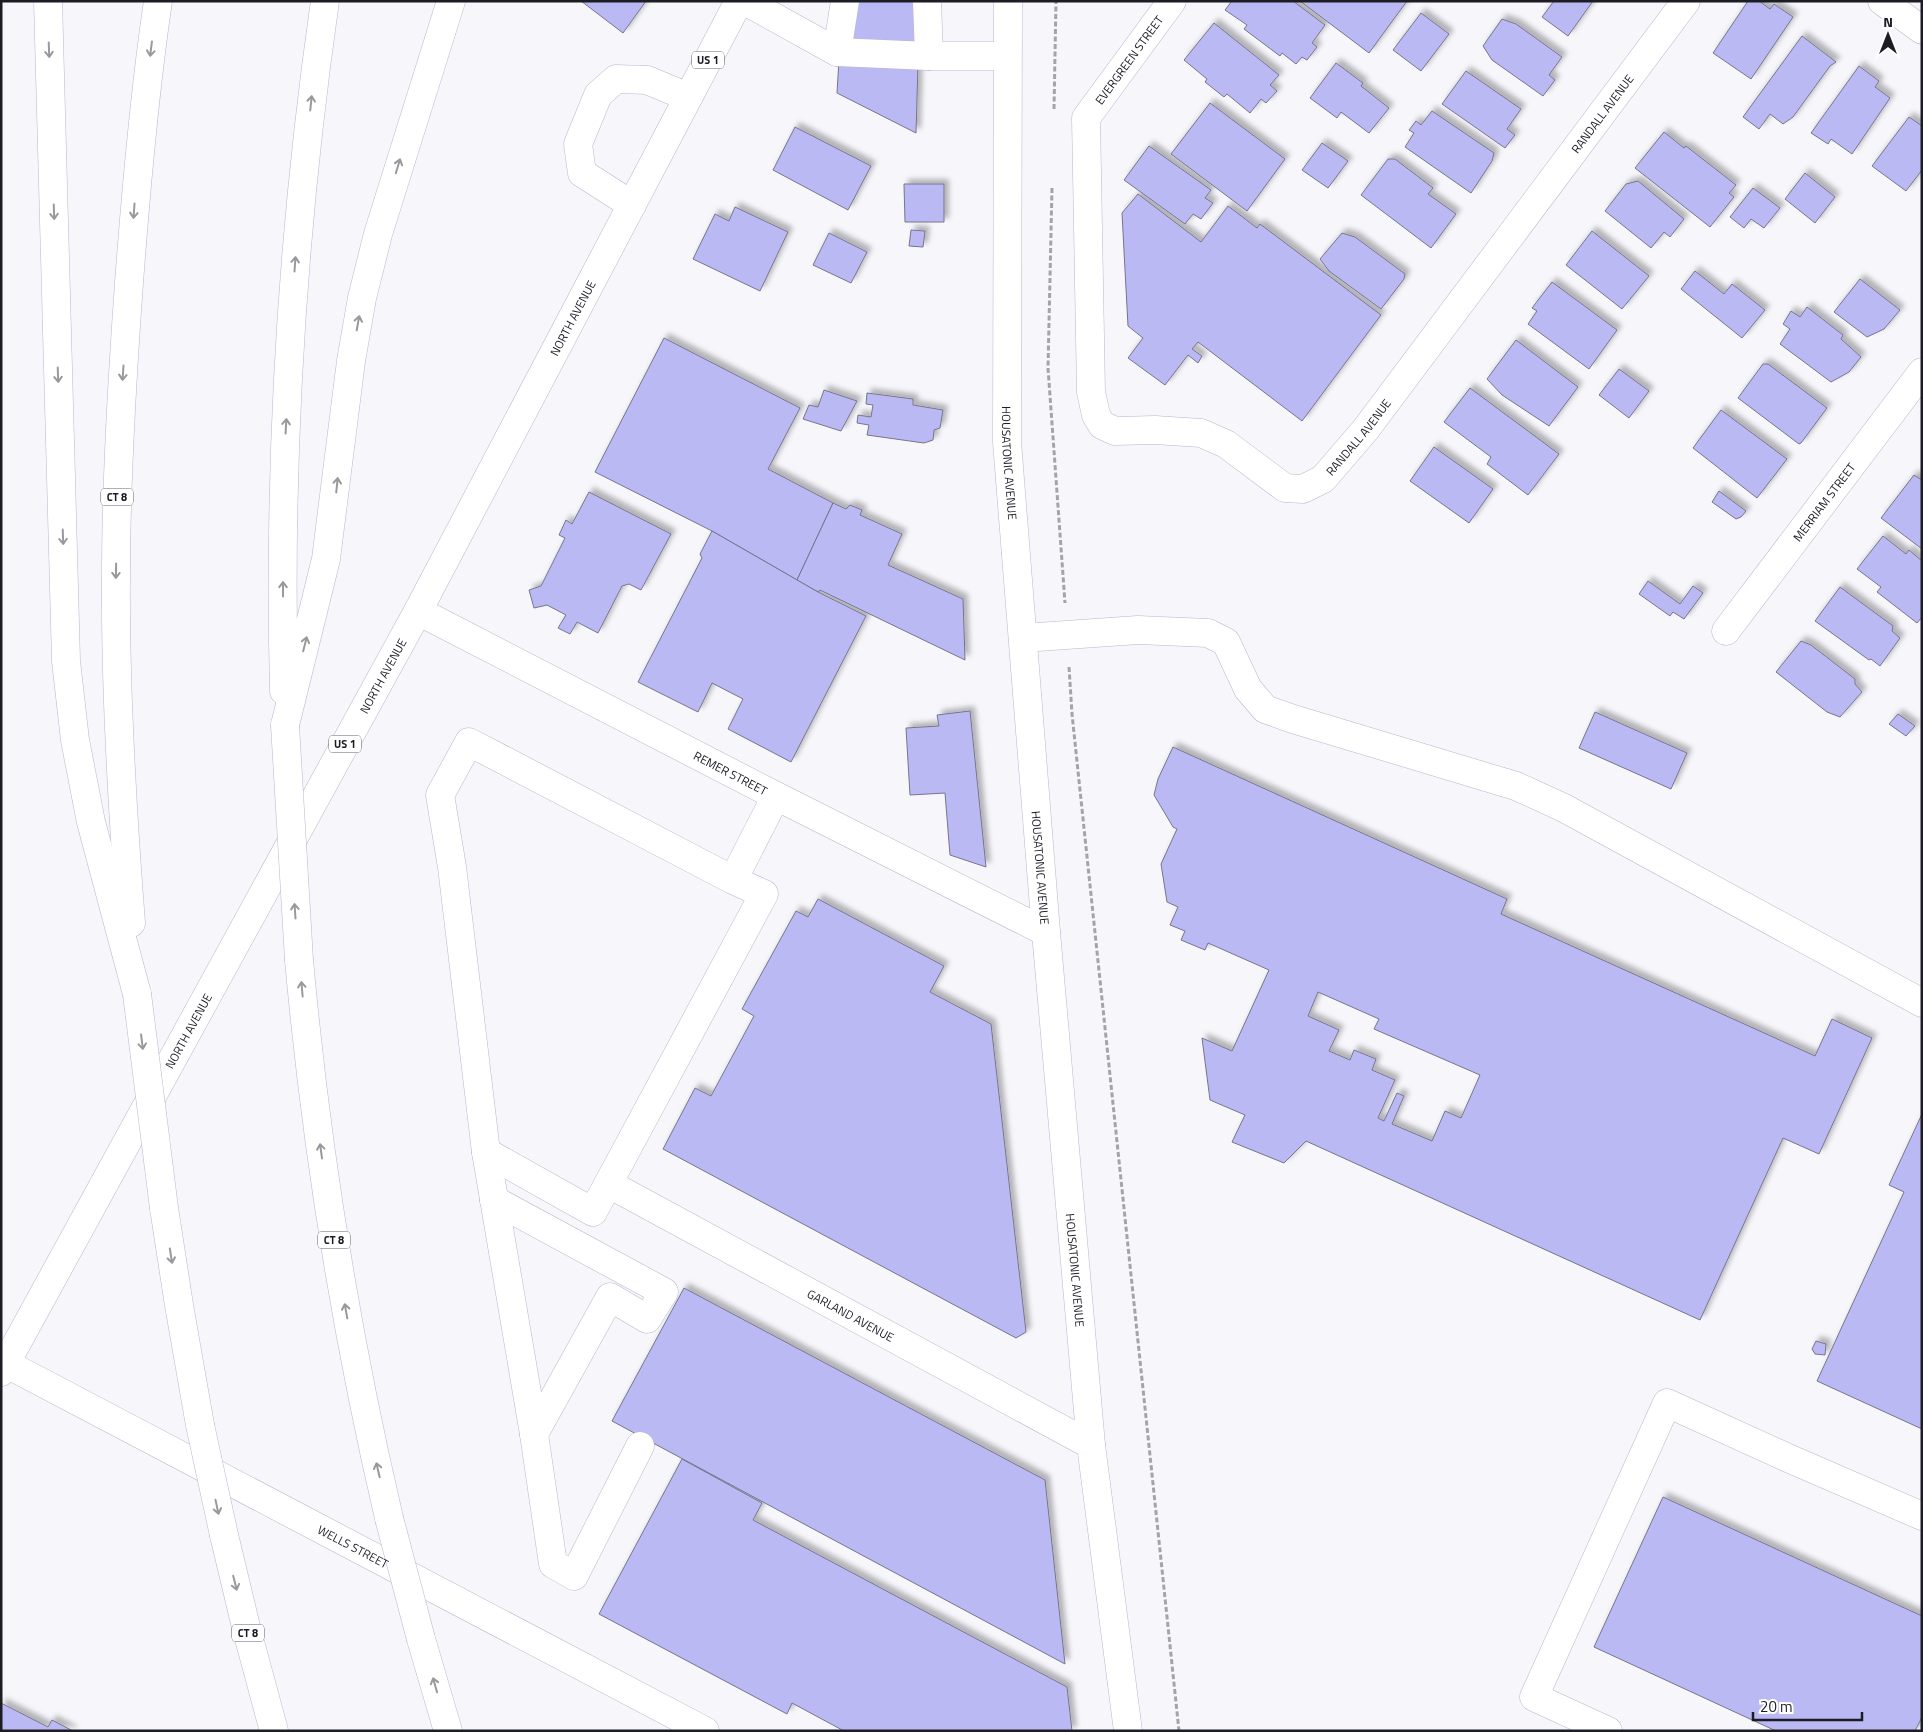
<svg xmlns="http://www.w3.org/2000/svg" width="1923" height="1732" font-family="'Titillium Web',sans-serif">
  <defs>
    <filter id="shadow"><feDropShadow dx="4.5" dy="-4.5" stdDeviation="2.5" flood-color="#0004"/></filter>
  </defs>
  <rect width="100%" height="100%" fill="#f6f6fb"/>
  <g fill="#bbb9f4" stroke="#76758d" fill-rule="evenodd" filter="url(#shadow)">
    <path d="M581 1H646L623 33Z"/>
    <path d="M853 1H919L917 47 851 44Z"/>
    <path d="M1232 1H1293L1325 25 1312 43 1317 47 1307 60 1302 57 1296 64 1282 53 1280 56 1244 29 1247 25 1225 10Z"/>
    <path d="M1300 1H1407L1369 53Z"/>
    <path d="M1554 1H1593L1568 36 1542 17Z"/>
    <path d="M1748 1H1759L1770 9 1774 4 1793 17 1751 79 1713 53Z"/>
    <path d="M1421 13 1449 34 1421 71 1393 50Z"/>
    <path d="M1502 19 1516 24 1562 57 1549 75 1555 80 1543 96 1492 60 1483 46Z"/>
    <path d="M1214 23 1279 75 1270 85 1277 91 1266 103 1261 99 1250 113 1227 94 1224 97 1205 82 1207 79 1184 60Z"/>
    <path d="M1802 36 1836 62 1830 66 1793 117 1783 124 1770 114 1759 129 1743 117Z"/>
    <path d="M839 60 918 63 916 133 837 93Z"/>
    <path d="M1336 63 1363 83 1361 86 1389 108 1369 133 1341 112 1337 118 1310 98Z"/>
    <path d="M1859 66 1879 81 1875 87 1890 98 1852 154 1831 139 1828 144 1811 133Z"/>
    <path d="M1466 71 1521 109 1507 129 1515 135 1505 148 1442 104Z"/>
    <path d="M1210 103 1285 159 1247 211 1171 154Z"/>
    <path d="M1432 111 1494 153 1492 161 1471 193 1405 147 1414 133 1409 130 1416 121 1421 125Z"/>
    <path d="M1909 117 1922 126V170L1906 191 1872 166Z"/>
    <path d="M795 127 871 166 848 210 773 170Z"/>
    <path d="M1664 132 1684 148 1686 146 1736 185 1729 193 1734 197 1710 227 1635 168Z"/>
    <path d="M1322 143 1348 161 1328 188 1302 170Z"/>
    <path d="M1149 146 1211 190 1205 198 1213 203 1201 219 1193 214 1185 224 1124 180Z"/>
    <path d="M1388 159H1395L1433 188 1428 194 1456 214 1431 248 1361 195Z"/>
    <path d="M1805 173 1835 197 1815 223 1785 199Z"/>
    <path d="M1638 181 1684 219 1670 237 1664 232 1651 248 1605 211 1626 184Z"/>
    <path d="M904 184H944V222H905Z"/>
    <path d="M1753 188 1780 208 1764 228 1751 219 1744 228 1730 217Z"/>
    <path d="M1138 194 1201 242 1228 206 1257 228 1260 224 1381 315 1302 421 1198 342 1192 349 1202 356 1198 363 1188 355 1165 385 1128 358 1143 338 1128 326 1122 213Z"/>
    <path d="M735 207 788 232 760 291 693 259 715 214 729 221Z"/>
    <path d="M911 230 925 231 923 247 909 246Z"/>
    <path d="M1592 231 1649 276 1622 309 1566 265Z"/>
    <path d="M829 233 867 252 851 283 813 265Z"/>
    <path d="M1342 233 1355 237 1405 274 1404 279 1381 309 1329 271 1320 259Z"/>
    <path d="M1695 271 1724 294 1732 284 1765 310 1742 338 1681 289Z"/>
    <path d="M1860 279 1900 310 1884 329 1867 337 1834 312Z"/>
    <path d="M1552 282 1617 330 1589 369 1528 324 1537 311 1532 308Z"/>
    <path d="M1807 307 1843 335 1841 339 1861 357 1849 372 1831 382 1780 344 1790 329 1783 324 1791 311 1800 317Z"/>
    <path d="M664 338 800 408 768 469 833 503 797 580 712 531 595 472Z"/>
    <path d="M1516 340 1578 387 1549 426 1502 395 1487 379Z"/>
    <path d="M1763 364H1768L1827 408 1801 443 1799 444 1738 398Z"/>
    <path d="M1619 369 1649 391 1629 418 1599 395Z"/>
    <path d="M1470 388 1559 454 1528 495 1487 464 1491 457 1444 422Z"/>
    <path d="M824 390 857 401 841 431 803 419 809 405 818 407Z"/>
    <path d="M867 393 913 399V405L943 410 940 428 934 430 933 440 924 443 867 435 869 425 857 423 858 415 871 417 873 405 866 404Z"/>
    <path d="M1721 410 1787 459 1757 498 1693 448Z"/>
    <path d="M1434 447 1493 489 1469 523 1410 481Z"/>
    <path d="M1914 475 1922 480V549L1881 518Z"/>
    <path d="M1719 491 1746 511 1741 517 1736 519 1712 502Z"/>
    <path d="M589 492 671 534 641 590 629 584 622 586 598 633 577 622 570 634 558 628 566 615 547 605 534 608 529 590 541 586 565 538 559 535 566 520 572 524Z"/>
    <path d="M833 503 846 509 850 505 862 510 860 515 902 534 888 565 963 599 965 660 820 590 818 592 797 580Z"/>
    <path d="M712 531 818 592 866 616 791 762 728 729 743 699 712 683 698 712 638 682 702 558 700 554Z"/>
    <path d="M1883 536 1906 554 1909 550 1922 561V617L1917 623 1877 592 1881 587 1857 569Z"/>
    <path d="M1648 581 1680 604 1693 586 1703 593 1684 619 1673 612 1670 616 1639 594Z"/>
    <path d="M1840 587 1893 626 1892 631 1900 638 1880 666 1871 659 1869 660 1815 621Z"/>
    <path d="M1801 641 1811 645 1855 679V684L1862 692 1840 717 1827 712 1776 672Z"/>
    <path d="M970 711 986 867 950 855 945 793 910 795 906 728 939 726 937 715Z"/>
    <path d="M1595 712 1687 753 1671 789 1579 748Z"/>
    <path d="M1898 714 1915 726 1906 736 1889 724Z"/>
    <path d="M1173 747 1507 899 1501 914 1815 1056 1832 1019 1872 1038 1819 1154 1783 1138 1700 1320 1306 1141 1284 1163 1232 1142 1245 1115 1210 1100 1202 1038 1232 1051 1269 970 1208 943 1205 950 1181 940 1185 931 1170 925 1178 907 1167 902 1161 864 1177 829 1173 827 1154 795 1158 779ZM1318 992 1379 1019 1374 1029 1480 1075 1461 1118 1445 1111 1432 1141 1392 1124 1404 1096 1397 1093 1384 1121 1378 1118 1395 1080 1372 1070 1376 1059 1354 1050 1350 1060 1329 1051 1339 1030 1308 1016Z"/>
    <path d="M818 899 944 966 930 992 991 1024 1026 1332 1016 1338 663 1149 695 1088 711 1096 754 1016 742 1009 796 911 808 917Z"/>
    <path d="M1922 1114V1429L1817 1381 1904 1192 1889 1185Z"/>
    <path d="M684 1288 1045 1480 1065 1664 612 1421Z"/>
    <path d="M1816 1341 1826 1344 1825 1355 1815 1354 1812 1349Z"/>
    <path d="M682 1459 762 1503 753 1520 1067 1687 1072 1731H844L792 1703 787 1714 599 1614Z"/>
    <path d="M1663 1497 1922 1616V1717L1915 1731H1776L1594 1647Z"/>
    <path d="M1 1703 48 1727 52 1720 73 1731H1Z"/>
  </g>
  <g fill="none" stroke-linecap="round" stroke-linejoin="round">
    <defs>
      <g id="minor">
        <path d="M745 1 837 52 929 56H1007"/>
        <path d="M927 1 929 56"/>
        <path id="s1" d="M1172 1 1086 118 1091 392 1096 415 1102 425 1115 431 1155 430 1201 433 1226 444 1285 488 1303 489 1323 479 1366 429 1686 1"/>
        <path d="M837 52 845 1"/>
        <path d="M632 205 582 173 578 144 598 95 616 79 647 80 688 97"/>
        <path id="s2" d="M418 611 776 796 1046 932"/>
        <path id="s3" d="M1726 631 1922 372"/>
        <path d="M1023 638 1138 630 1208 633 1226 642 1248 689 1265 709 1293 719 1516 786 1564 808 1922 1003"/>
        <path d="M733 880 469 742 440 795 452 867 486 1152 593 1212 764 894 733 880 776 796"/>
        <path d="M486 1152 534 1434 553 1564 574 1576 640 1446"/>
        <path id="s4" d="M609 1184 1091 1445"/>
        <path d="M494 1200 664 1292 647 1319 610 1297 534 1434"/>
        <path id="s5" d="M1 1361 705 1731"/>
        <path d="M1608 1731 1534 1697 1667 1403 1788 1458 1922 1516"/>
      </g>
      <g id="major">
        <path id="s6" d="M1008 1 1007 442 1046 932 1091 1445 1128 1731"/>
        <path d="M1882 1 1922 30"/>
        <path id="s7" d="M1 1372 418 611 739 1"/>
      </g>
      <g id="highway">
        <path d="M48 1 66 661 75 740 91 822 137 994"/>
        <path d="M284 691C278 460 292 230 325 1"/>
        <path d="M285 725 326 559 351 361 362 298 378 234 451 1"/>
        <path d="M131 923C122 807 115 691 116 575 116 477 122 380 129 283 136 189 144 95 158 1"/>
        <path d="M299 960C316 1148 346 1334 389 1518"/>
        <path d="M164 1208 179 1305 200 1425"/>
        <path d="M224 1535 247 1631 274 1731"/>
        <path d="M421 1639 448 1731"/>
      </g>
    </defs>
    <use href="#minor" stroke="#b7b7d1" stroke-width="29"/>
    <use href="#major" stroke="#b7b7d1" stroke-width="29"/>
    <use href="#highway" stroke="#b7b7d1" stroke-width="29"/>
    <g stroke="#a3a3aa" stroke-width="3" stroke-dasharray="5 2.5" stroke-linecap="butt">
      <path d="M1054 109 1056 1"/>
      <path d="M1052 188 1048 368 1065 603"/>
      <path d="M1069 667 1072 714 1179 1731"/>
    </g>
    <use href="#minor" stroke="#fff" stroke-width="28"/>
    <use href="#major" stroke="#fff" stroke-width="28"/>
    <use href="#highway" stroke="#fff" stroke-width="28"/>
    <defs>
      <g id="highway-bridge">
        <path d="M285 725 299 960"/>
        <path d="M137 994 164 1208"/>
        <path d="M200 1425 224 1535"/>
        <path d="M389 1518 421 1639"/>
      </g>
    </defs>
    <use href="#highway-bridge" stroke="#b7b7d1" stroke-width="29" stroke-linecap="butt"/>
    <use href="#highway-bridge" stroke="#fff" stroke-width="28"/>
  </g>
  <defs><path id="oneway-shaft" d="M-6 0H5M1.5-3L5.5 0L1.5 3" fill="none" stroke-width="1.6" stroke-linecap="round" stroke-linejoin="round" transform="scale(1.25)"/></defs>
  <g stroke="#99999d">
    <use href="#oneway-shaft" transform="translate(151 49) rotate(97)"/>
    <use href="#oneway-shaft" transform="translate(49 50) rotate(88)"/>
    <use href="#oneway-shaft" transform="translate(311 103) rotate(-84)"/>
    <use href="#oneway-shaft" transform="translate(398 166) rotate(-73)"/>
    <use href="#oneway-shaft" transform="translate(134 211) rotate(94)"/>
    <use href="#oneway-shaft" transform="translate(54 212) rotate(88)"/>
    <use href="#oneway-shaft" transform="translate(295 264) rotate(-86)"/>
    <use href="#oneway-shaft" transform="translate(358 323) rotate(-80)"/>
    <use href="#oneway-shaft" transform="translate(123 373) rotate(94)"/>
    <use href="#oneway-shaft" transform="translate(58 375) rotate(88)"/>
    <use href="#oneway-shaft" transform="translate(286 426) rotate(-87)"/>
    <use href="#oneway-shaft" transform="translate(337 485) rotate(-84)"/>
    <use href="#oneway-shaft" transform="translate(63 537) rotate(88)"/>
    <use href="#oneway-shaft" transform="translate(116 571) rotate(91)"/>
    <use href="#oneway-shaft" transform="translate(283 589) rotate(-90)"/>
    <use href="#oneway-shaft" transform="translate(305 644) rotate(-76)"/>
    <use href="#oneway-shaft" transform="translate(295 911) rotate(-94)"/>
    <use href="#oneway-shaft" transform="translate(302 989) rotate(-95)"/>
    <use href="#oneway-shaft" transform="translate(142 1042) rotate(83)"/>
    <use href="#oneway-shaft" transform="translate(321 1151) rotate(-98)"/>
    <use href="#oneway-shaft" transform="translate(171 1256) rotate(81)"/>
    <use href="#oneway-shaft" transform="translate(346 1311) rotate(-100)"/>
    <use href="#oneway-shaft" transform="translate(378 1470) rotate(-103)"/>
    <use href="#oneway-shaft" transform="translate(217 1507) rotate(78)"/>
    <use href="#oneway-shaft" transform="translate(235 1583) rotate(76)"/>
    <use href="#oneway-shaft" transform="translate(435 1685) rotate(-106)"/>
  </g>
  <g text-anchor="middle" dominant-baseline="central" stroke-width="5" stroke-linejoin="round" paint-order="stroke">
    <g fill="#fff" stroke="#606066" stroke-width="1">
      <rect x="692" y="51.5" width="32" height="17" rx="4"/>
      <rect x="101" y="488.5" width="32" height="17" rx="4"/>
      <rect x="329" y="735.5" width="32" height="17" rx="4"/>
      <rect x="318" y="1231.5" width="32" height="17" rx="4"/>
      <rect x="232" y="1624.5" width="32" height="17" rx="4"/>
    </g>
    <g font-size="11" font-weight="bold" fill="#1c1c25">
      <text x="708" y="60">US 1</text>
      <text x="117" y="497">CT 8</text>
      <text x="345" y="744">US 1</text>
      <text x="334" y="1240">CT 8</text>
      <text x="248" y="1633">CT 8</text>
    </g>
    <g font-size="12" fill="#1c1c25" stroke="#fff">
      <text transform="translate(1129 60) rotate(-54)">EVERGREEN STREET</text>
      <text stroke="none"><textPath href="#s1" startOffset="1156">RANDALL AVENUE</textPath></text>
      <text stroke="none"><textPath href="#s7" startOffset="1199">NORTH AVENUE</textPath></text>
      <text stroke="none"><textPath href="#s1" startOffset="751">RANDALL AVENUE</textPath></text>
      <text stroke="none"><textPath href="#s6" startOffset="462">HOUSATONIC AVENUE</textPath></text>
      <text stroke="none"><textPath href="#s3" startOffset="162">MERRIAM STREET</textPath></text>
      <text stroke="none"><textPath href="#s7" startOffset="794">NORTH AVENUE</textPath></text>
      <text stroke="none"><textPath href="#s2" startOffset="352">REMER STREET</textPath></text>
      <text stroke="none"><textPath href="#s6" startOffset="868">HOUSATONIC AVENUE</textPath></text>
      <text stroke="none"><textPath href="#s7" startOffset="389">NORTH AVENUE</textPath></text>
      <text stroke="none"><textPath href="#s6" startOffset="1272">HOUSATONIC AVENUE</textPath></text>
      <text stroke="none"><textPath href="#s4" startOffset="275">GARLAND AVENUE</textPath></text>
      <text stroke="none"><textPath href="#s5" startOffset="398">WELLS STREET</textPath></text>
    </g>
  </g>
  <rect width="1923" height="1732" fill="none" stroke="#1c1c25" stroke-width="5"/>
  <g transform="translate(1888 35)" stroke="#ffffff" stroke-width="4" paint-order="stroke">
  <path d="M0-4L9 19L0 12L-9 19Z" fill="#1c1c25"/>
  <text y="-8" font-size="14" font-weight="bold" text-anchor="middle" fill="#1c1c25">N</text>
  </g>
  <path d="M1753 1712v8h109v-8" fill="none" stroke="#1c1c25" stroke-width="2.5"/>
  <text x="1760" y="1712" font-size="15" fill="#1c1c25" stroke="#ffffff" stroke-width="4" paint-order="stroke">20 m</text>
</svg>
